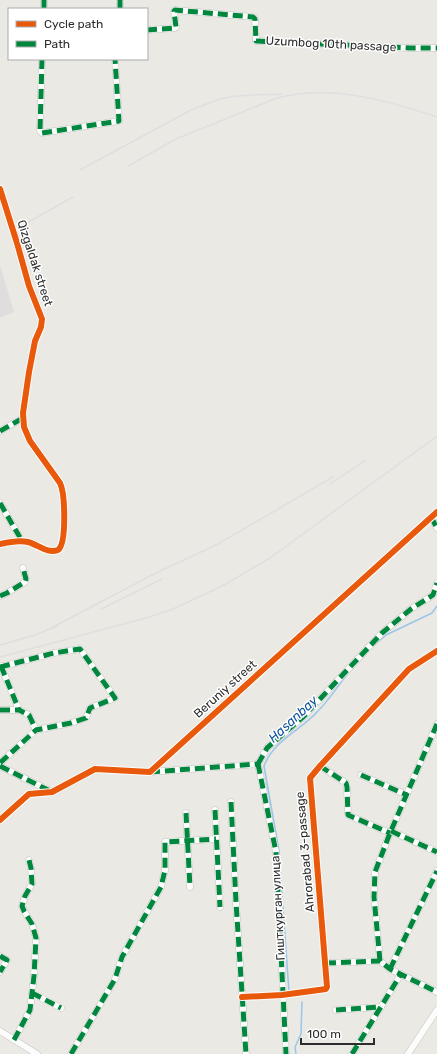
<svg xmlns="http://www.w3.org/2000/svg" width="437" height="1054" font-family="Rubik,sans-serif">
  <rect width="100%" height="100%" fill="#eae9e4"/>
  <path fill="#e0dddf" d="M0 265 14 312 0 318Z"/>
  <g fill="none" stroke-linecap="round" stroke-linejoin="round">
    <g stroke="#9ac6ea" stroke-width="1.5">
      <path d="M371 648 386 635 432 613 437 606"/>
      <path d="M289 992 279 851 264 766C274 740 300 731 317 712 329 700 338 686 348 673"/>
      <path d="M296 1054 295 1047 301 1034 302 1002"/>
    </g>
    <defs>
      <g id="minor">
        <path d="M44 0V9"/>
        <path d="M120 9V0"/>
        <path d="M147 30 175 28 176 27 174 11 175 10 253 17 255 19 256 41 410 48H437"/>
        <path d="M42 59 40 131 42 133 119 121 115 59"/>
        <path d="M0 189 17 243 29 286 42 319 41 327 35 341 29 372 23 413 24 427 30 441 60 483C65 493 67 543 58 550 47 554 39 545 28 542 19 540 9 542 0 544"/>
        <path d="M0 431 23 418"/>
        <path d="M0 503 22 541"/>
        <path d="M431 517 437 528"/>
        <path d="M0 596 7 593 25 582 26 579 23 568"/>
        <path d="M1 666 19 710"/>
        <path d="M0 667 54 653 80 649 115 698 90 708 86 718 71 723 36 730 0 763"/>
        <path d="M0 710H19L29 715 36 730"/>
        <path d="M258 764 276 852 286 1054"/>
        <path d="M258 764 267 748 304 716 382 633 411 609 433 595 437 583"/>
        <path d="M0 766 50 791"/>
        <path d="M320 766 346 783 347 787 348 815 390 833"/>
        <path d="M150 772 258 764"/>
        <path d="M361 775 407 795"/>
        <path d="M231 802 236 902 246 1054"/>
        <path d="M215 810 220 907"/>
        <path d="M186 813 190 887"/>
        <path d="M0 820 29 794 52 792 95 769 150 772 437 512"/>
        <path d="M391 831 437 852"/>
        <path d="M0 956 7 960 0 972"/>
        <path d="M380 961 374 897 375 872 390 833 437 724"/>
        <path d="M326 963 380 961 390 969 437 992"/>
        <path d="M390 969 437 871"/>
        <path d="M32 993 61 1008"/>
        <path d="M242 997 282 995 326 989 327 987 310 778 320 766 409 669 437 651"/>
        <path d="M336 1010 381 1007"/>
        <path d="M0 1031 37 1054"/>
        <path d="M14 1040 30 1010 34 976 36 938 32 924 24 911 22 906 25 896 32 884 31 868 29 860"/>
        <path d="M71 1054 115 979 122 957 161 887 165 870V842L216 839"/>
        <path d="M352 1054 401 974"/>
        <path d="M408 1054 437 1010"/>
      </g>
    </defs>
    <use href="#minor" stroke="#c4c4c4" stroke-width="7"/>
    <use href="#minor" stroke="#fcfcfb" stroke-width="6"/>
    <g stroke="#dfdfe0" stroke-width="1.5">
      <path d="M128 166 176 139 277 98C330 84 386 100 437 117"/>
      <path d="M80 170 191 110C200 107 210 102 220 99 239 94 261 95 282 94"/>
      <path d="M25 224 73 197"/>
      <path d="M330 484 366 460"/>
      <path d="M101 609 162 579"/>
      <path d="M51 628 154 574 218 544 333 477"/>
      <path d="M0 645 35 635 57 626"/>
      <path d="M0 657 146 618 171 610 224 585 270 558 437 436"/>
    </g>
    <g stroke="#00873e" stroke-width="5" stroke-dasharray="10 5" stroke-linecap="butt">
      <path d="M44 0V9"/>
      <path d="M120 9V0"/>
      <path d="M147 30 175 28 176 27 174 11 175 10 253 17 255 19 256 41 410 48H437"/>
      <path d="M42 59 40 131 42 133 119 121 115 59"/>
      <path d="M0 431 23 418"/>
      <path d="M0 503 22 541"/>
      <path d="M431 517 437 528"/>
      <path d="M0 596 7 593 25 582 26 579 23 568"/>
      <path d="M1 666 19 710"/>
      <path d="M0 667 54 653 80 649 115 698 90 708 86 718 71 723 36 730 0 763"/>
      <path d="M0 710H19L29 715 36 730"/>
      <path d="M258 764 276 852 286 1054"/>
      <path d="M258 764 267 748 304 716 382 633 411 609 433 595 437 583"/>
      <path d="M0 766 50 791"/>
      <path d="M320 766 346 783 347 787 348 815 390 833"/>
      <path d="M150 772 258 764"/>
      <path d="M361 775 407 795"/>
      <path d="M231 802 236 902 246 1054"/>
      <path d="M215 810 220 907"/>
      <path d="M186 813 190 887"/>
      <path d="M391 831 437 852"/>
      <path d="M0 956 7 960 0 972"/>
      <path d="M380 961 374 897 375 872 390 833 437 724"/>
      <path d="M326 963 380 961 390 969 437 992"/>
      <path d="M390 969 437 871"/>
      <path d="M32 993 61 1008"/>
      <path d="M336 1010 381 1007"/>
      <path d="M14 1040 30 1010 34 976 36 938 32 924 24 911 22 906 25 896 32 884 31 868 29 860"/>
      <path d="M71 1054 115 979 122 957 161 887 165 870V842L216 839"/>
      <path d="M352 1054 401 974"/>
    </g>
    <defs>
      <g id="cycleway">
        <path d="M0 189 17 243 29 286 42 319 41 327 35 341 29 372 23 413 24 427 30 441 60 483C65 493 67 543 58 550 47 554 39 545 28 542 19 540 9 542 0 544"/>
        <path d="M0 820 29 794 52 792 95 769 150 772 437 512"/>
        <path d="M242 997 282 995 326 989 327 987 310 778 320 766 409 669 437 651"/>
      </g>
    </defs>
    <use href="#cycleway" stroke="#fff" stroke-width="8"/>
    <use href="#cycleway" stroke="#e8590c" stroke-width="6"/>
  </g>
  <g text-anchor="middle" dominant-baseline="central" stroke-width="3" stroke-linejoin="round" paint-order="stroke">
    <g font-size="12" fill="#2d2d2d" stroke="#fff">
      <text transform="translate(331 44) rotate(3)">Uzumbog 10th passage</text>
      <text transform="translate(35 263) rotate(72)">Qizgaldak street</text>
      <text transform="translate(225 689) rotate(-42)">Beruniy street</text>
      <text transform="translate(305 852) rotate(-95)">Ahrorabad 3-passage</text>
      <text transform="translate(278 908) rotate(-93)">Гишткурган улица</text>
    </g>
    <g font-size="13" font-style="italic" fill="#11529e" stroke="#fff">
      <text transform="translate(293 719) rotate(-43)">Hasanbay</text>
    </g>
  </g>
  <rect x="8" y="8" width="140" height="52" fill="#ffffff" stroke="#ababab"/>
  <rect x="16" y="21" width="20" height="6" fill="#e8590c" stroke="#ababab"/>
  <text x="44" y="28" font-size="12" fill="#2d2d2d">Cycle path</text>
  <rect x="16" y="41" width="20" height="6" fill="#00873e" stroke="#ababab"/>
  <text x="44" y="48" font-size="12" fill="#2d2d2d">Path</text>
  <path d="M301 1038v6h73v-6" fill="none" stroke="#2d2d2d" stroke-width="2"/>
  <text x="307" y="1038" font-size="12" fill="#2d2d2d" stroke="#ffffff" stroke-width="3" paint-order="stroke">100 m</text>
</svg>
